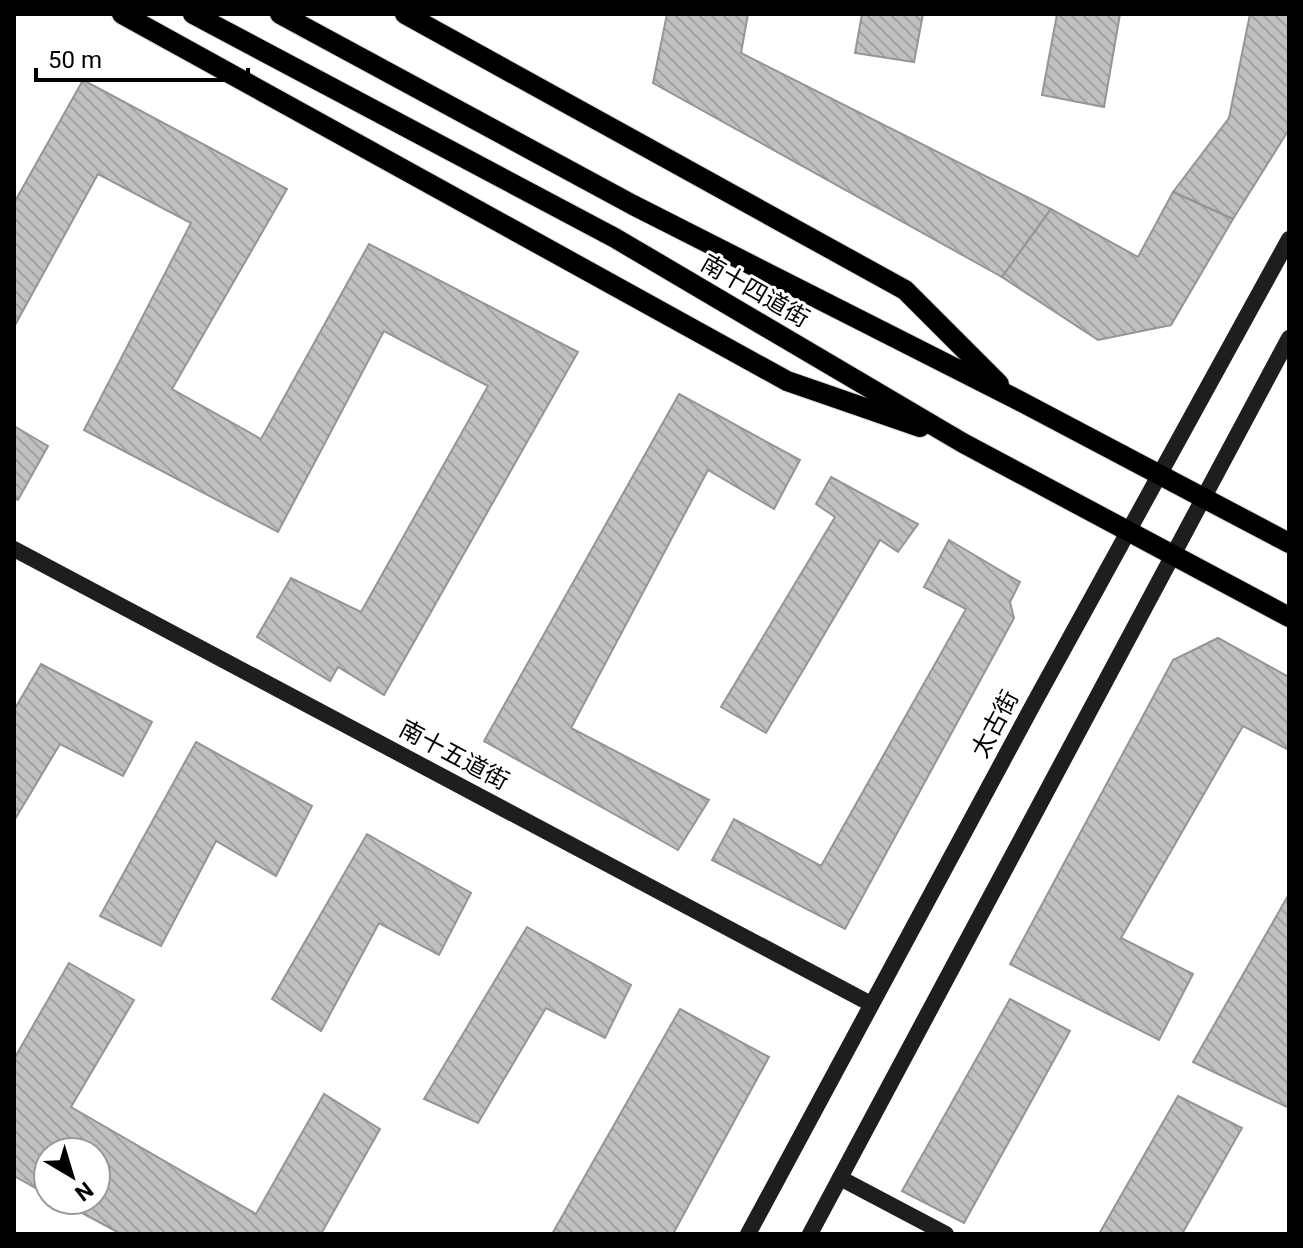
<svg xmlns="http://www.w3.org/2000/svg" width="1303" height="1248" font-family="Roboto,'Noto Sans SC',sans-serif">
  <defs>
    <pattern id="building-back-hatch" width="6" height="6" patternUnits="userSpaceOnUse" patternTransform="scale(2)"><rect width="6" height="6" fill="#c0c0c0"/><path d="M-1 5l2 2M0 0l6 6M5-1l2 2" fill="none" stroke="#a3a3a3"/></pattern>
  </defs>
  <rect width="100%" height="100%" fill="#fff"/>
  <g fill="url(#building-back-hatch)" stroke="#959595" stroke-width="2">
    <path d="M667 14H748L741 53 1051 209 1002 277 653 83Z"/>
    <path d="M862 14H923L914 62 855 53Z"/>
    <path d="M1057 14H1120L1104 107 1042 95Z"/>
    <path d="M1250 14H1289V124L1288 131 1233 219 1173 192 1229 118Z"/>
    <path d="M83 80 287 189 172 389 261 439 369 244 578 352 384 695 338 667 330 681 257 637 291 578 361 612 488 386 384 331 278 532 84 430 191 223 98 174 14 327V203Z"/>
    <path d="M1173 192 1233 219 1171 325 1098 340 1002 277 1051 209 1138 257Z"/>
    <path d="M679 394 800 460 774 509 708 470 571 728 709 800 678 850 484 741Z"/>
    <path d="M14 426 48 446 18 500 14 498Z"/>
    <path d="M831 477 918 524 898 552 880 540 766 733 721 707 835 517 816 504Z"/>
    <path d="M949 540 1020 582 1010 602 1014 618 845 929 712 860 734 819 821 866 966 609 924 587Z"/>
    <path d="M1218 638 1289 677V750L1243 726 1121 938 1193 974 1159 1040 1010 964 1173 660Z"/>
    <path d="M41 664 152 722 123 776 60 744 14 821V710Z"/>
    <path d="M196 742 312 806 276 876 216 841 161 946 100 916Z"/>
    <path d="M367 834 471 893 439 955 379 923 321 1031 272 999Z"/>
    <path d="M1289 894V1108L1193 1062Z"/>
    <path d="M527 927 631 985 605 1038 546 1008 478 1123 424 1099Z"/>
    <path d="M69 963 134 1000 71 1107 256 1214 324 1094 380 1129 321 1234H121L58 1200H96V1152H48V1195L14 1176V1059Z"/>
    <path d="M1010 999 1070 1031 964 1223 902 1191Z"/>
    <path d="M680 1009 769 1057 673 1234H552Z"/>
    <path d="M1178 1096 1242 1128 1182 1234H1099Z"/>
  </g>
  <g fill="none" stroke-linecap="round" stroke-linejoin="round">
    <defs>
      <g id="primary">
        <path d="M122 14 787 381 920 427"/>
        <path d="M193 14 615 238 963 443 1289 617"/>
        <path d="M280 14 633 205 1014 398 1289 543"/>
        <path d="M405 14 905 290 999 384"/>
      </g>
    </defs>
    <use href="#primary" stroke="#dbdbdb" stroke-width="22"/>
    <g stroke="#1e1e1e" stroke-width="16">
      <path d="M14 549 871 1004"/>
      <path d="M840 1178 946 1234"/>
      <path d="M748 1234 1034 703 1289 239"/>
      <path d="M810 1234 1289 338"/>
    </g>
    <use href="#primary" stroke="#000" stroke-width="20"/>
  </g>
  <g text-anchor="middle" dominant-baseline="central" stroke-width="6" stroke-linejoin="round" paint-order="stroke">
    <g font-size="24" fill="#000" stroke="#fff">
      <text transform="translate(755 291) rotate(30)">南十四道街</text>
      <text transform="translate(995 724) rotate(-62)">太古街</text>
      <text transform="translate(454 755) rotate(28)">南十五道街</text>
    </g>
  </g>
  <rect width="1303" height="1248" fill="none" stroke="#000000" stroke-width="32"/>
  <g transform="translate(72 1176) rotate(142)"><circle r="38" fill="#ffffff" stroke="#999999" stroke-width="2"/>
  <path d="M0-6L14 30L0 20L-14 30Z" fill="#000000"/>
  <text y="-12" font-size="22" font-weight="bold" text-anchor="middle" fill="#000000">N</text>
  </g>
  <path d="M36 68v12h212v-12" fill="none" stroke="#000000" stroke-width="4"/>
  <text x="48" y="68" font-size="24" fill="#000000" stroke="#ffffff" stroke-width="6" paint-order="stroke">50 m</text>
</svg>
